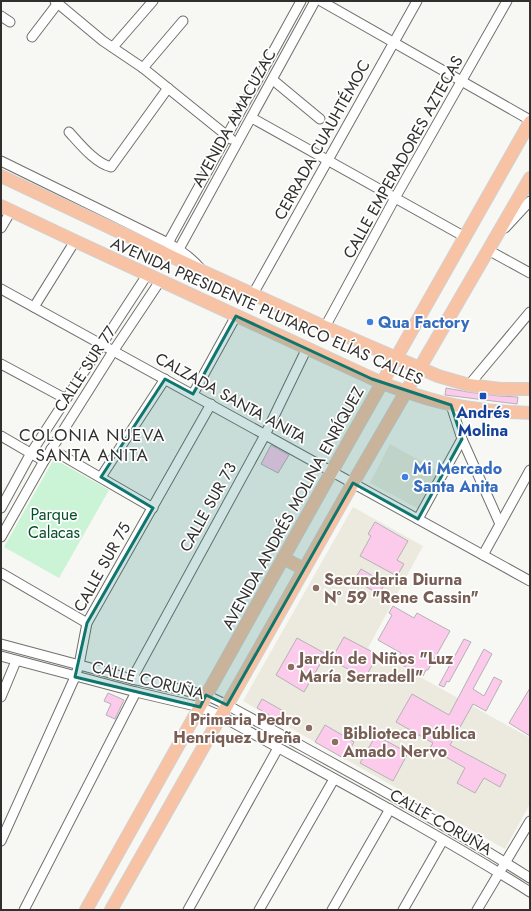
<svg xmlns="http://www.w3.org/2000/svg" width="531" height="911" font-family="Jost,sans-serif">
  <rect width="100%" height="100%" fill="#f7f7f3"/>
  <g fill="#eceadf">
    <path d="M390 444 440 472 419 509 370 483Z"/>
    <path d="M353 507 423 546 368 648 530 738V804L505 849 345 759 354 742 325 725 315 742 243 701Z"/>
  </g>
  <path fill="#caf4d5" d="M54 459 109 490 59 578 4 547Z"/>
  <g fill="#fccaeb" stroke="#b5b2b4">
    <path d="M446 388 468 392 499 396 518 397 517 404 445 395Z"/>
    <path d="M271 445 289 455 278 473 261 464Z"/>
    <path d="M375 522 408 541 397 560 404 564 397 576 360 556 371 536 368 534Z"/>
    <path d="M361 569 385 583 379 594 354 580Z"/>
    <path d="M393 606 414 618 417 613 450 631 428 670H426L423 676 396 662 401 653 378 640 392 615 389 613Z"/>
    <path d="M344 637 378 655 365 678 331 660Z"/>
    <path d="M297 638 326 654 304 692 276 675Z"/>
    <path d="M464 639 471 642 449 682 447 681 444 687 439 685Z"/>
    <path d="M484 649 492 654 473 689 484 696 494 677 502 681 486 711 473 704 450 745 506 775 500 787 484 778 475 793 457 783 465 768 430 748 433 743 396 722 412 694 449 715Z"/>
    <path d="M530 688V736L509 723Z"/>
    <path d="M108 693 124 700 115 719 106 715 111 704 104 701Z"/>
    <path d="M262 699 285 712 279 721 257 708Z"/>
    <path d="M325 725 354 742 345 759 315 742Z"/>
    <path d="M376 735 408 753 393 781 360 763Z"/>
  </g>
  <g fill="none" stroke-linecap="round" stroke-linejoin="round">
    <defs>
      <g id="minor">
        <path d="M55 1 103 41 143 68 231 139"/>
        <path d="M321 1 530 120"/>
        <path d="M1 16 10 22"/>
        <path d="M32 37 58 3"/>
        <path d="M113 47 153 1"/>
        <path d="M143 68 183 21"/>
        <path d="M273 80 320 119"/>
        <path d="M252 118 465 237"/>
        <path d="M69 132C80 144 95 163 111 167L168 88"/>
        <path d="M1 161 168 243C180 250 191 257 200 268"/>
        <path d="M1 228 11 211"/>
        <path d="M505 228 530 201"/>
        <path d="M168 243 301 1"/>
        <path d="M179 249 315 1"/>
        <path d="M488 250 530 273"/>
        <path d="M1 289 530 581"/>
        <path d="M253 294 417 1"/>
        <path d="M34 307 75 241"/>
        <path d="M325 327 395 198 507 1"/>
        <path d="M1 364 66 399"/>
        <path d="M469 385 530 312"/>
        <path d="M193 394 236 316"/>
        <path d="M451 405 462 439 500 524"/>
        <path d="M1 436 44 461"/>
        <path d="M51 449 153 508"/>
        <path d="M101 477 165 379"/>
        <path d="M1 508 31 453 147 275"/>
        <path d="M418 519 462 439"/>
        <path d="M1 537 44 461 114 350 160 281"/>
        <path d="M483 555 530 470"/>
        <path d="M1 573 87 623"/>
        <path d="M1 644 132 679 206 695 227 705C329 761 432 816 530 878"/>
        <path d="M1 656 136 692 200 707 221 716C325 774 430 829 530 892"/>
        <path d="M132 679 265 435 307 348"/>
        <path d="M1 697 16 661"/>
        <path d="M1 841 75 677 79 665 87 623 211 404"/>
        <path d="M24 910 136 692"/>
        <path d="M188 910 278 748"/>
        <path d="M259 910 334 779"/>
        <path d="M332 910 390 809"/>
        <path d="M403 910 443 840"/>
        <path d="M477 910 530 821"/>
      </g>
      <g id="major">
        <path d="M1 176 202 271 325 327 438 376 469 385 500 389H530"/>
        <path d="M1 206 75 241 382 383C414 395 444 405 478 409 495 412 513 412 530 413"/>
        <path d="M283 558 304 569"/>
        <path d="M86 910 332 471 530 122"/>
        <path d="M111 910 353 483 530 178"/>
      </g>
    </defs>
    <use href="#minor" stroke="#71706d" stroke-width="11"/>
    <use href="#major" stroke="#d2d1d1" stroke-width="14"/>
    <use href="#minor" stroke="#fff" stroke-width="9"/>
    <use href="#major" stroke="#f8c2a5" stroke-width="12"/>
  </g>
  <path fill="#0f766e" fill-opacity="0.2" stroke="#0f766e" stroke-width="3" stroke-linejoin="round" d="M236 316 372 379 451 405 462 439 418 519 353 483 227 705 206 695 200 707 75 677 87 623 153 508 101 477 165 379 193 394Z"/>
  <g fill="#3f7fe0" stroke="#fff" stroke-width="1.5">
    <circle cx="370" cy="322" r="4"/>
    <circle cx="405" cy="477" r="4"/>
  </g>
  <rect fill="#1a4fb4" stroke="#fff" stroke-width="1.5" x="479" y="392" width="8" height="8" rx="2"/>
  <g fill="#8d6e63" stroke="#fff" stroke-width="1.5">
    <circle cx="316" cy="588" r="4"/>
    <circle cx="291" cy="667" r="4"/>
    <circle cx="309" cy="728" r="4"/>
    <circle cx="335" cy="742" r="4"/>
  </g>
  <g text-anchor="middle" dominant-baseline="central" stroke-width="3.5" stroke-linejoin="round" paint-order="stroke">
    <g font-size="16" fill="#31302f" stroke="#fff">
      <text transform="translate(234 118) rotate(-61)">AVENIDA AMACUZAC</text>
      <text transform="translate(322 140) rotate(-61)">CERRADA CUAUHTÉMOC</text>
      <text transform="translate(403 157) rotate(-61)">CALLE EMPERADORES AZTECAS</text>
      <text transform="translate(267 311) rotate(24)">AVENIDA PRESIDENTE PLUTARCO ELÍAS CALLES</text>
      <text transform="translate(85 369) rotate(-57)">CALLE SUR 77</text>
      <text transform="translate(231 398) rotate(29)">CALZADA SANTA ANITA</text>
      <text transform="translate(208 507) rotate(-61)">CALLE SUR 73</text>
      <text transform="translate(293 508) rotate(-61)">AVENIDA ANDRÉS MOLINA ENRÍQUEZ</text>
      <text transform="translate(102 567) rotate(-61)">CALLE SUR 75</text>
      <text transform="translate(148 680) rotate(14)">CALLE CORUÑA</text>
      <text transform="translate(441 822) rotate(30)">CALLE CORUÑA</text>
    </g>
    <g font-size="16" font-weight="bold" fill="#366cbe" stroke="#fff" text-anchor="start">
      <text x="378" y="322">Qua Factory</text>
      <text x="413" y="468">Mi Mercado<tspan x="413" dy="18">Santa Anita</tspan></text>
    </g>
    <g font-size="16" font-weight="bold" fill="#164399" stroke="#fff">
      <text x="483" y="412">Andrés<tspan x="483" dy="18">Molina</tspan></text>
    </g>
    <g font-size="16" fill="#044e28" stroke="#fff">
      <text x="54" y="514">Parque<tspan x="54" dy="18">Calacas</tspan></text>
    </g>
    <g font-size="16" font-weight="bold" fill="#785e54" stroke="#fff" text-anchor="start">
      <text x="324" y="579">Secundaria Diurna<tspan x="324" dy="18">N° 59 "Rene Cassin"</tspan></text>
      <text x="299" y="658">Jardín de Niños "Luz<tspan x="299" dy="18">María Serradell"</tspan></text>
      <text x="301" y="719" text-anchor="end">Primaria Pedro<tspan x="301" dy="18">Henriquez Ureña</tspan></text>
      <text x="343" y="733">Biblioteca Pública<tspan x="343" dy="18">Amado Nervo</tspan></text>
    </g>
    <g font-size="17" letter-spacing="1" fill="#31302f" stroke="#fff">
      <text x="92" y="435">COLONIA NUEVA<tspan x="92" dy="20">SANTA ANITA</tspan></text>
    </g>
  </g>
  <rect width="531" height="911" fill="none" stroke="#31302f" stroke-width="4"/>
</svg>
